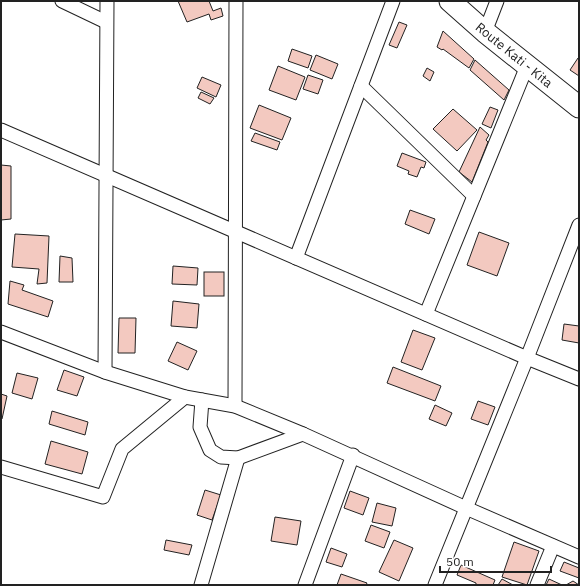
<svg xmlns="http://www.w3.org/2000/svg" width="580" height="586" font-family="'IBM Plex Sans',sans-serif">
  <rect width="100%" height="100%" fill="#fff"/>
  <g fill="#f3c9c0" stroke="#222">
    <path d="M178 1H209L213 11 221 8 223 16 211 20 209 14 187 22Z"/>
    <path d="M399 22 407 25 397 48 389 45Z"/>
    <path d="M443 31 474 59 469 68 443 49 442 50 437 47Z"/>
    <path d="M292 49 312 56 308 68 288 61Z"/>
    <path d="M316 55 338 64 332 79 310 70Z"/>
    <path d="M578 58 579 59V76L570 70Z"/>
    <path d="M475 60 509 90 504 100 470 70Z"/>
    <path d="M278 66 305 77 296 100 269 90Z"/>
    <path d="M427 68 434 72 430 81 423 76Z"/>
    <path d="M308 75 323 80 318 94 303 89Z"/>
    <path d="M202 77 221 85 216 97 197 88Z"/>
    <path d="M201 92 214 98 210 104 198 98Z"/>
    <path d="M259 105 291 118 282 140 250 128Z"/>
    <path d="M490 107 498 110 491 128 482 124Z"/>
    <path d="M453 109 477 130 457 151 433 129Z"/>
    <path d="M480 127 489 135 486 140 488 142 472 182 459 172Z"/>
    <path d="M255 133 280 142 277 150 251 141Z"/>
    <path d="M402 153 426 162 424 168 421 167 417 177 408 174 409 171 397 166Z"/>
    <path d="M1 165 11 166V219L1 220Z"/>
    <path d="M410 210 435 219 429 234 405 224Z"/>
    <path d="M479 232 509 243 497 276 467 265Z"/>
    <path d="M15 234 49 236 47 283 37 284 39 269 12 267Z"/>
    <path d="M60 256 72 258 73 282H59Z"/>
    <path d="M173 266 198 268 197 285 172 284Z"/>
    <rect x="204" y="272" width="20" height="24"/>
    <path d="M10 281 24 285 22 290 53 301 48 317 8 304Z"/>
    <path d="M173 301 199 304 197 328 171 326Z"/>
    <path d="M119 318H136L135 353H118Z"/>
    <path d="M564 324 579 326V343L562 340Z"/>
    <path d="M413 330 435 338 422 370 401 362Z"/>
    <path d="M177 342 197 351 188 370 168 361Z"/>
    <path d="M393 367 441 386 435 401 387 383Z"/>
    <path d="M64 370 84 377 77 396 57 390Z"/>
    <path d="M17 373 38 378 32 399 12 393Z"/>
    <path d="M1 394 7 396 2 419 1 418Z"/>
    <path d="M478 401 495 407 488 425 471 419Z"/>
    <path d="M435 405 452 413 446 426 429 419Z"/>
    <path d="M52 411 88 422 85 435 49 424Z"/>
    <path d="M51 441 88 452 82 474 45 464Z"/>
    <path d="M205 490 221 495 212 520 197 515Z"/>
    <path d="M350 491 369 498 363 515 344 508Z"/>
    <path d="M377 503 396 508 392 526 372 522Z"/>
    <path d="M275 517 301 521 297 545 271 541Z"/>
    <path d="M371 525 390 532 384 548 365 541Z"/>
    <path d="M166 540 192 545 189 555 164 550Z"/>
    <path d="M394 540 413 548 399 581 379 572Z"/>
    <path d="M514 542 539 551 527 585 502 577Z"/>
    <path d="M331 548 347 554 342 567 326 562Z"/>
    <path d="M564 562 579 568V578L560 571Z"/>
    <path d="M461 565 495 580 493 585H476V583L457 575Z"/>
    <path d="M341 574 367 583 366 585H337Z"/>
    <path d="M502 579 513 585H498Z"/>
    <path d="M549 579 562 585H546Z"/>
    <path d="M573 581 579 585H566Z"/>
  </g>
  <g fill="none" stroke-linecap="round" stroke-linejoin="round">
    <defs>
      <g id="street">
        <path d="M62 1 106 22"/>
        <path d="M485 32 497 1"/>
        <path d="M361 86 474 196"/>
        <path d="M1 130 527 358 579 379"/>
        <path d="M296 258 393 1"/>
        <path d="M426 314 527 66"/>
        <path d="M1 332 105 372 185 397 235 406 303 434 466 508 579 557"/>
        <path d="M105 372 107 1"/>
        <path d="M202 400 200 427 210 450 221 457 238 458 303 434"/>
        <path d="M235 406 236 1"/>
        <path d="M1 467 103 497 122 449 185 397"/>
        <path d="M201 585 238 458"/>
        <path d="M305 585 353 455"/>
        <path d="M435 585 527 358 579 225"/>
        <path d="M537 585 553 546"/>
      </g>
      <path id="primary" d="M450 1 485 32 579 107"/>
    </defs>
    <use href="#street" stroke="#222" stroke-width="15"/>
    <use href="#primary" stroke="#222" stroke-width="23"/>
    <use href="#street" stroke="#fff" stroke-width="13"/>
    <use href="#primary" stroke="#fff" stroke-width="21"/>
  </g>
  <g text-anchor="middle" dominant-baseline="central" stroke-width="3" stroke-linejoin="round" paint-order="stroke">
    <g font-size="13" fill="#222" stroke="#fff">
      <text transform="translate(514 55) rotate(39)">Route Kati - Kita</text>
    </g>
  </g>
  <rect width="580" height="586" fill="none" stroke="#222222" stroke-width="4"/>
  <path d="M440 566v6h111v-6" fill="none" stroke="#222222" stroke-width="2"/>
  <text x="446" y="566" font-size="12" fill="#222222" stroke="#ffffff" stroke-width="3" paint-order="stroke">50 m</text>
</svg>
